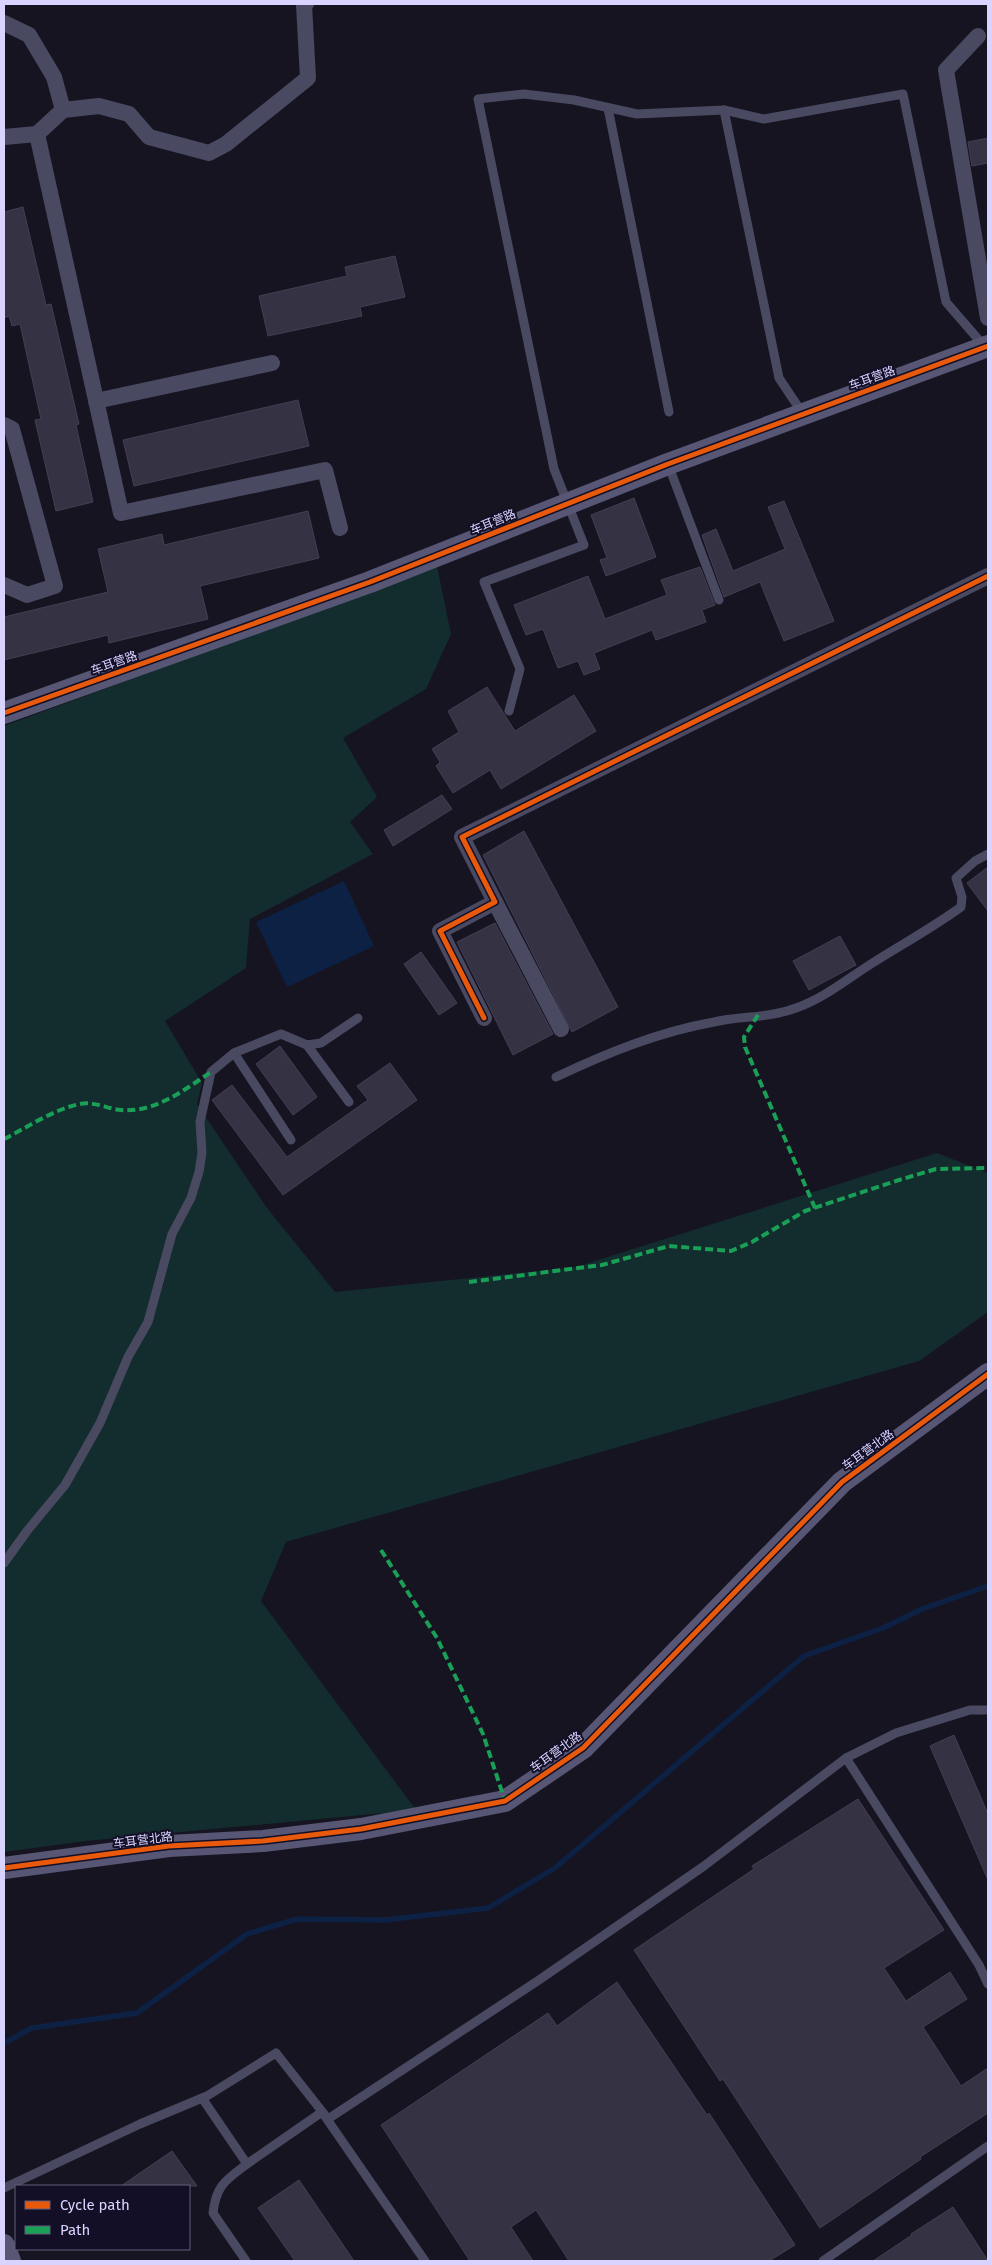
<svg xmlns="http://www.w3.org/2000/svg" width="992" height="2265" font-family="'Fira Sans','Noto Sans SC',sans-serif">
  <rect width="100%" height="100%" fill="#161421"/>
  <path fill="#132c2d" d="M437 566 451 634 426 689 343 738 377 797 350 822 373 854 250 919 246 968 165 1021 202 1083 197 1104 267 1208 335 1292 576 1267 937 1153 988 1173V1312L919 1361 286 1542 261 1601 416 1810 86 1841 4 1852V726Z"/>
  <path fill="#0d2144" d="M344 881 374 946 287 987 256 922Z"/>
  <g fill="none" stroke-linecap="round" stroke-linejoin="round">
    <path stroke="#0d2144" stroke-width="5.5" d="M4 2043 32 2028 137 2013 247 1934 297 1919 385 1920 488 1908 555 1868 804 1656 883 1628 922 1609 988 1586"/>
  </g>
  <g fill="#343243" stroke="#433f54">
    <path d="M988 138V163L972 166 968 142Z"/>
    <path d="M23 207 46 305 51 304 79 424 76 425 93 502 56 511 35 420 41 419 20 324 12 326 9 316 4 318V212Z"/>
    <path d="M395 256 405 297 360 307 362 316 268 336 259 296 347 276 345 267Z"/>
    <path d="M298 400 309 446 134 486 123 440Z"/>
    <path d="M634 498 656 557 606 576 600 560 607 558 591 515Z"/>
    <path d="M784 501 834 621 784 641 760 582 724 597 702 535 716 529 733 571 785 549 768 507Z"/>
    <path d="M308 511 319 558 200 586 208 619 109 643 108 635 4 660V617L108 592 98 549 162 534 164 545Z"/>
    <path d="M700 567 715 605 702 610 706 622 656 640 652 630 594 653 600 669 584 675 578 661 558 668 543 629 526 635 514 605 588 576 605 619 667 595 661 580Z"/>
    <path d="M487 687 515 731 574 695 596 731 501 789 490 770 453 793 436 766 440 762 432 749 459 732 448 711Z"/>
    <path d="M442 795 452 809 393 846 384 830Z"/>
    <path d="M524 831 618 1007 572 1032 483 855Z"/>
    <path d="M988 867V911L967 883Z"/>
    <path d="M495 923 553 1034 513 1055 457 942Z"/>
    <path d="M840 936 856 965 809 990 793 961Z"/>
    <path d="M421 952 457 1003 439 1015 404 964Z"/>
    <path d="M280 1046 317 1097 293 1115 256 1064Z"/>
    <path d="M390 1063 417 1100 283 1195 212 1100 232 1085 287 1157 368 1100 357 1086Z"/>
    <path d="M954 1735 988 1814V1880L930 1746Z"/>
    <path d="M858 1799 944 1930 884 1968 906 2001 950 1972 967 1999 923 2027 961 2086 988 2068V2113L920 2157 921 2159 820 2228 723 2079 720 2081 634 1950 754 1869 752 1866Z"/>
    <path d="M617 1982 707 2115 709 2113 795 2245 769 2261H569L536 2210 511 2227 533 2261H470L381 2125 548 2013 557 2026Z"/>
    <path d="M172 2151 197 2186H121Z"/>
    <path d="M299 2180 354 2261H295L258 2208Z"/>
    <path d="M953 2207 988 2261H873L912 2235 911 2234Z"/>
  </g>
  <g fill="none" stroke-linecap="round" stroke-linejoin="round">
    <g stroke="#4a4962" stroke-width="9">
      <path d="M608 108 669 412"/>
      <path d="M724 110 779 378 803 414"/>
      <path d="M668 464 719 600"/>
      <path d="M509 711 520 669 484 582 584 545 554 469 478 99 524 94 574 100 637 114 724 110 764 119 903 94 946 302 984 346"/>
      <path d="M307 1045 349 1102"/>
      <path d="M234 1053 291 1140"/>
      <path d="M556 1077C607 1053 658 1032 714 1022 740 1016 770 1018 796 1008 823 999 847 979 871 964 901 945 932 928 961 907L962 897 956 878 975 861 988 854"/>
      <path d="M4 1563 27 1531 65 1485 100 1423 128 1357 148 1322 172 1234 191 1198 199 1172 202 1153 200 1122 211 1072 234 1053 281 1034 307 1045 321 1043 358 1018"/>
      <path d="M846 1758 979 1965 988 1984"/>
      <path d="M202 2098 247 2164C226 2180 216 2185 213 2213L246 2261"/>
      <path d="M247 2164 322 2112 425 2261"/>
      <path d="M4 2188 140 2124 207 2096 276 2053 328 2119 539 1980 704 1866 846 1758 896 1733 970 1710H988"/>
      <path d="M823 2261 988 2146"/>
    </g>
    <g stroke="#4a4962" stroke-width="16">
      <path d="M4 23 29 35 54 77 63 110 37 134 121 513 325 470 340 528"/>
      <path d="M978 36 946 70 988 318"/>
      <path d="M63 110 99 106 129 114 149 137 209 153 226 144 308 78 304 5 306 4"/>
      <path d="M4 137 37 134"/>
      <path d="M96 401 272 363"/>
      <path d="M4 425 12 429 55 586 27 595 4 585"/>
      <path d="M495 902 561 1029"/>
      <path d="M484 1018 440 931 495 902 462 837 988 576"/>
    </g>
    <g stroke="#575674" stroke-width="22">
      <path d="M4 713 370 582 668 464 988 346"/>
      <path d="M4 1868 169 1846 263 1841 361 1829 505 1801 583 1748 842 1482 988 1374"/>
      <path d="M4 2245 10 2261"/>
    </g>
    <g stroke="#1a9f57" stroke-width="4" stroke-dasharray="8 4" stroke-linecap="butt">
      <path d="M758 1015 744 1037 745 1047 815 1208"/>
      <path d="M4 1139C28 1127 54 1109 80 1104 94 1101 108 1109 121 1110 155 1113 184 1090 211 1072"/>
      <path d="M469 1282 602 1265 669 1246 731 1251 752 1242 805 1211 899 1180 936 1169 988 1168"/>
      <path d="M381 1550 437 1638 483 1734 505 1801"/>
    </g>
    <defs>
      <g id="cycleway">
        <path d="M4 713 370 582 668 464 988 346"/>
        <path d="M484 1018 440 931 495 902 462 837 988 576"/>
        <path d="M4 1868 169 1846 263 1841 361 1829 505 1801 583 1748 842 1482 988 1374"/>
      </g>
    </defs>
    <use href="#cycleway" stroke="#130f26" stroke-width="8"/>
    <use href="#cycleway" stroke="#e8590c" stroke-width="5"/>
  </g>
  <g text-anchor="middle" dominant-baseline="central" stroke-width="4" stroke-linejoin="round" paint-order="stroke">
    <g font-size="12" fill="#d9d4ff" stroke="#130f26">
      <text transform="translate(872 378) rotate(-20)">车耳营路</text>
      <text transform="translate(493 522) rotate(-22)">车耳营路</text>
      <text transform="translate(114 663) rotate(-20)">车耳营路</text>
      <text transform="translate(868 1450) rotate(-36)">车耳营北路</text>
      <text transform="translate(556 1752) rotate(-36)">车耳营北路</text>
      <text transform="translate(143 1840) rotate(-7)">车耳营北路</text>
    </g>
  </g>
  <rect width="992" height="2265" fill="none" stroke="#d9d4ff" stroke-width="10"/>
  <rect x="15" y="2185" width="175" height="65" fill="#130f26" stroke="#625e7d"/>
  <rect x="25" y="2201" width="25" height="8" fill="#e8590c" stroke="#625e7d"/>
  <text x="60" y="2210" font-size="15" fill="#d9d4ff">Cycle path</text>
  <rect x="25" y="2226" width="25" height="8" fill="#1a9f57" stroke="#625e7d"/>
  <text x="60" y="2235" font-size="15" fill="#d9d4ff">Path</text>
</svg>
